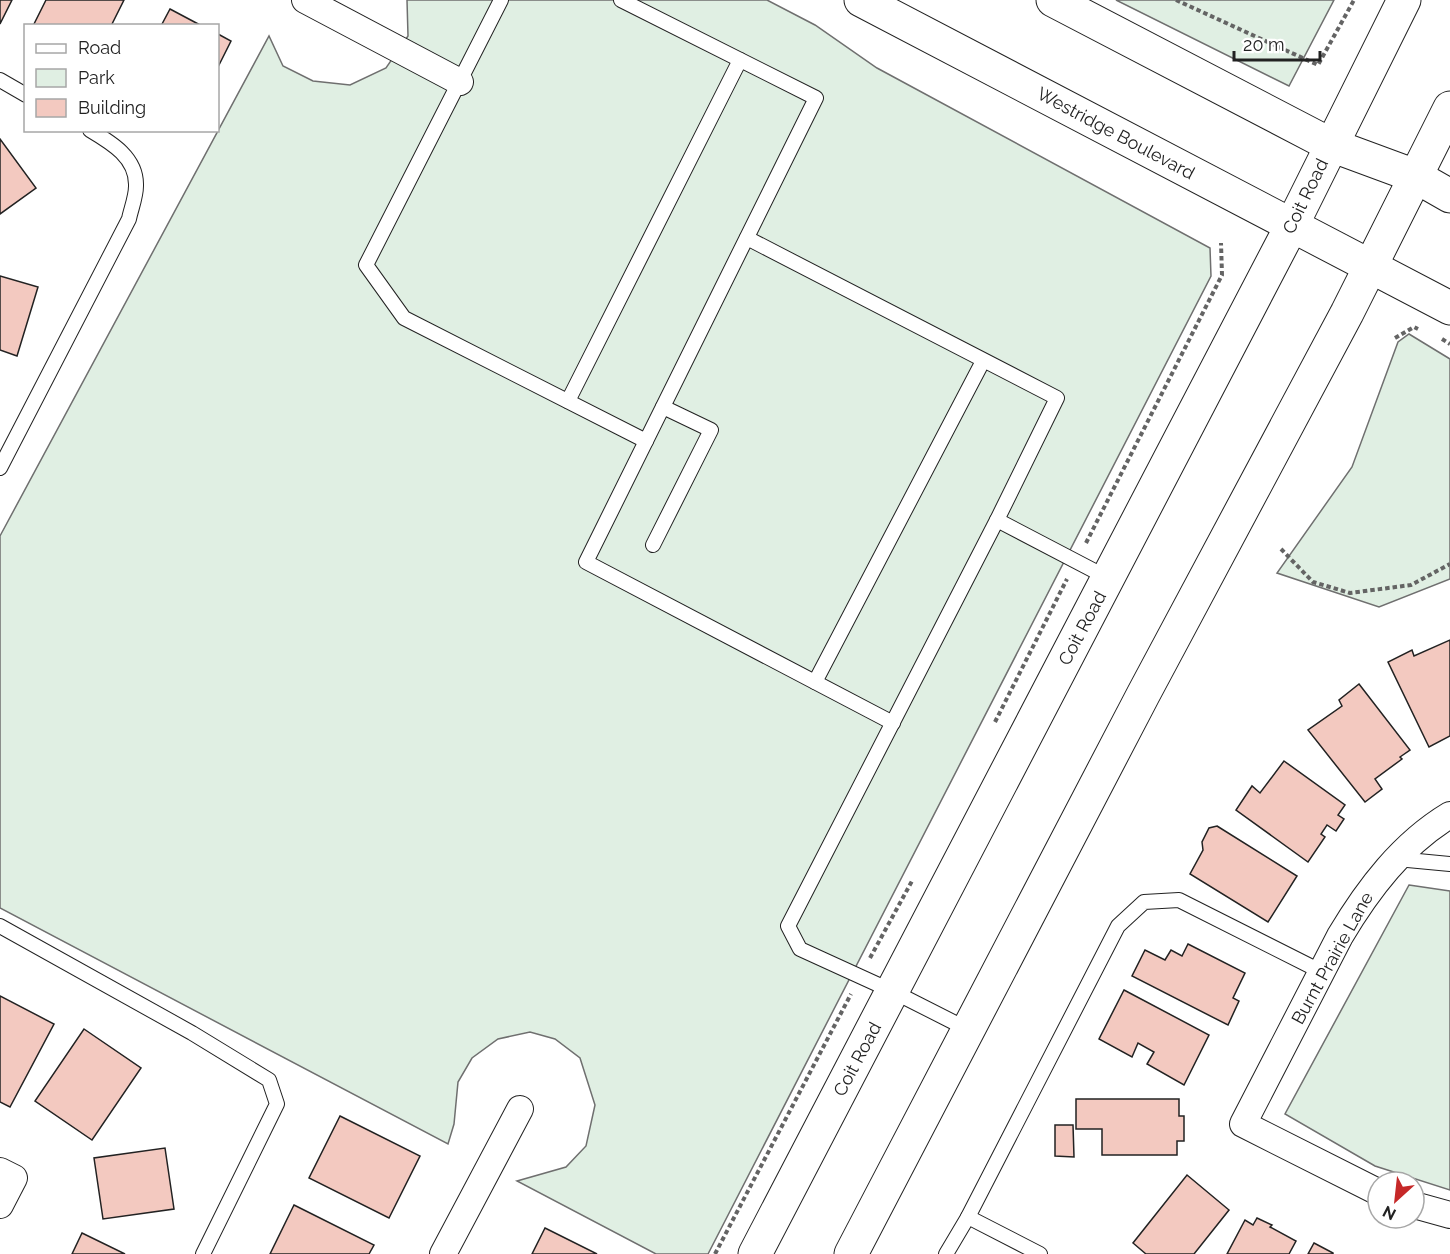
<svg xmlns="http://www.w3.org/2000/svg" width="1450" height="1254" font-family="Raleway,sans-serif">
  <rect width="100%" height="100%" fill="#fff"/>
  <g fill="#e0efe3" stroke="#6f6f6f" stroke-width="1.5">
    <path d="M407 0H767L815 25 877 68 1210 248 1211 276 708 1254H656L517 1181 566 1167 586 1146 595 1105 580 1058 555 1039 530 1032 498 1039 472 1058 458 1082 454 1124 448 1144 0 908V536L269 36 283 66 313 81 350 85 386 68 408 36Z"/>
    <path d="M1116 0H1334L1289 86Z"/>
    <path d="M1409 334 1450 359V579L1379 607 1277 573 1352 467 1398 342Z"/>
    <path d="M1409 885 1450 891V1190L1375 1166 1285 1114Z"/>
  </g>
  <g fill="#f3c9c0" stroke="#222" stroke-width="1.5">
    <path d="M0 0H12L0 24Z"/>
    <path d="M46 0H124L111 26H33Z"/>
    <path d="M170 9 202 26H161Z"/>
    <path d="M218 34 231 41 218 67Z"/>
    <path d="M0 139 36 188 0 214Z"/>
    <path d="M0 276 38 287 17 356 0 350Z"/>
    <path d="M1450 640V736L1429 747 1388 662 1412 650 1414 656Z"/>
    <path d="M1359 684 1410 750 1400 757 1402 759 1375 779 1382 789 1365 802 1308 730 1342 706 1339 700Z"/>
    <path d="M1284 761 1345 805 1338 815 1344 819 1336 831 1327 825 1321 834 1325 837 1308 862 1236 810 1252 786 1260 793Z"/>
    <path d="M1217 826 1297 876 1268 922 1190 874 1203 850 1202 842 1209 828Z"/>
    <path d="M1188 944 1245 973 1233 998 1239 1001 1228 1025 1132 976 1145 950 1165 960 1171 950 1182 956Z"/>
    <path d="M1124 990 1209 1035 1184 1085 1147 1064 1154 1052 1138 1043 1132 1057 1099 1039Z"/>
    <path d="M0 996 54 1024 10 1107 0 1102Z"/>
    <path d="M84 1029 141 1068 92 1140 35 1101Z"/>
    <path d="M1076 1099H1179V1116H1184V1141H1177V1155H1102V1129H1076Z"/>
    <path d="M340 1116 420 1156 389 1218 309 1178Z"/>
    <path d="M1055 1125H1073L1074 1157 1055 1156Z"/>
    <path d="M165 1148 174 1209 103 1219 94 1158Z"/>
    <path d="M1187 1175 1229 1210 1194 1254H1146L1133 1243Z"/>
    <path d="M294 1205 374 1245 369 1254H270Z"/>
    <path d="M1257 1218 1272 1225 1270 1227 1296 1241 1289 1254H1227L1245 1220 1253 1225Z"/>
    <path d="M545 1228 597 1254H532Z"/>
    <path d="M82 1233 125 1254H72Z"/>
    <path d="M1314 1243 1333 1253V1254H1308Z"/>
  </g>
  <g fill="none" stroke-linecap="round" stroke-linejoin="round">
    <defs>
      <g id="lane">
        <path d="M501 0 366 265 404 318 646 441"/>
        <path d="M621 0 816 98 586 562 893 723"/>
        <path d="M0 80 26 95"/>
        <path d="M747 238 1057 398 997 520"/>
        <path d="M568 401 740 60"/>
        <path d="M0 468 129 219C131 209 136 197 136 186 137 158 112 143 90 130"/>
        <path d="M653 545 711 430 663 407"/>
        <path d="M815 682 983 361"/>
        <path d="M1397 859 1450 864"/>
        <path d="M0 926 192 1033 269 1080 277 1104 203 1254"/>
        <path d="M969 1030 892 991 800 949 788 926 997 520 1108 578"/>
        <path d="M968 1217 1040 1254"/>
        <path d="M946 1254 968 1217 1118 926 1144 902 1179 900 1322 972"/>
      </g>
      <g id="street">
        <path d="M305 0 460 82"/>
        <path d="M0 1171 14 1178 0 1205"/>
        <path d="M1378 1192 1243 1124 1340 936C1368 889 1402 844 1450 815"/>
        <path d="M1414 1205 1450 1215"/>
        <path d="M443 1254 520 1109"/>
      </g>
      <g id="secondary">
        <path d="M861 0 1450 308"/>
        <path d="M1053 0 1331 145 1415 176 1450 196"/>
        <path d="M755 1254 1292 225 1404 0"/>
        <path d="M851 1254 1144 693 1347 313 1450 108"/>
      </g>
    </defs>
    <use href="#lane" stroke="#222" stroke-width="16"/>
    <use href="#street" stroke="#222" stroke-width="28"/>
    <use href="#secondary" stroke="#222" stroke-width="35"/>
    <g stroke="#646464" stroke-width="4" stroke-dasharray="4.5 3" stroke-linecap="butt">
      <path d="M1176 0 1318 65 1354 0"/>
      <path d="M1395 338 1414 327 1418 329"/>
      <path d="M1442 339 1450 344"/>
      <path d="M1086 543 1222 275 1221 243"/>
      <path d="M1281 549 1313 582 1350 593 1411 585 1450 564"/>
      <path d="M995 722 1067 579"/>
      <path d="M870 958 912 881"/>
      <path d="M715 1254 851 994"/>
    </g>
    <use href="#lane" stroke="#fff" stroke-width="14"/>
    <use href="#street" stroke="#fff" stroke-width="26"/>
    <use href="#secondary" stroke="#fff" stroke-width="33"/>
  </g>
  <g text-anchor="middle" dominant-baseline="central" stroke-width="4.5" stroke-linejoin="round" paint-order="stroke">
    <g font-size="18" fill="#222" stroke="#fff">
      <text transform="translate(1116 133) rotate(28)">Westridge Boulevard</text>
      <text transform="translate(1305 196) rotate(-64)">Coit Road</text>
      <text transform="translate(1082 628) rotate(-62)">Coit Road</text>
      <text transform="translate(1332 958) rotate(-61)">Burnt Prairie Lane</text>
      <text transform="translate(857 1059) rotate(-62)">Coit Road</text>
    </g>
  </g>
  <rect x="24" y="24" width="195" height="108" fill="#ffffff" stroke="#a7a7a7" stroke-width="1.5"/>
  <rect x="36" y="44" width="30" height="9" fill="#ffffff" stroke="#a7a7a7" stroke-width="1.5"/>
  <text x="78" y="54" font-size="18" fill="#222222">Road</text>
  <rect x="36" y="69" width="30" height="18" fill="#e0efe3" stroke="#a7a7a7" stroke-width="1.5"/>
  <text x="78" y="84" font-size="18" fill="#222222">Park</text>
  <rect x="36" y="99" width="30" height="18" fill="#f3c9c0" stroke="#a7a7a7" stroke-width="1.5"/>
  <text x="78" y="114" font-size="18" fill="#222222">Building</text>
  <g transform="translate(1396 1200) rotate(207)"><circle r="28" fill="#ffffff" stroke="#a7a7a7" stroke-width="1.5"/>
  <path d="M0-4.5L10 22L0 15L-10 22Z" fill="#c62828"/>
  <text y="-9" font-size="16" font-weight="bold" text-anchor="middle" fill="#222222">N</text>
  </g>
  <path d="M1234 51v9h86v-9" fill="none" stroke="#222222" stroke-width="3"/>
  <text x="1243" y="51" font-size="18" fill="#222222" stroke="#ffffff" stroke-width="4.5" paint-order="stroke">20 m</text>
</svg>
